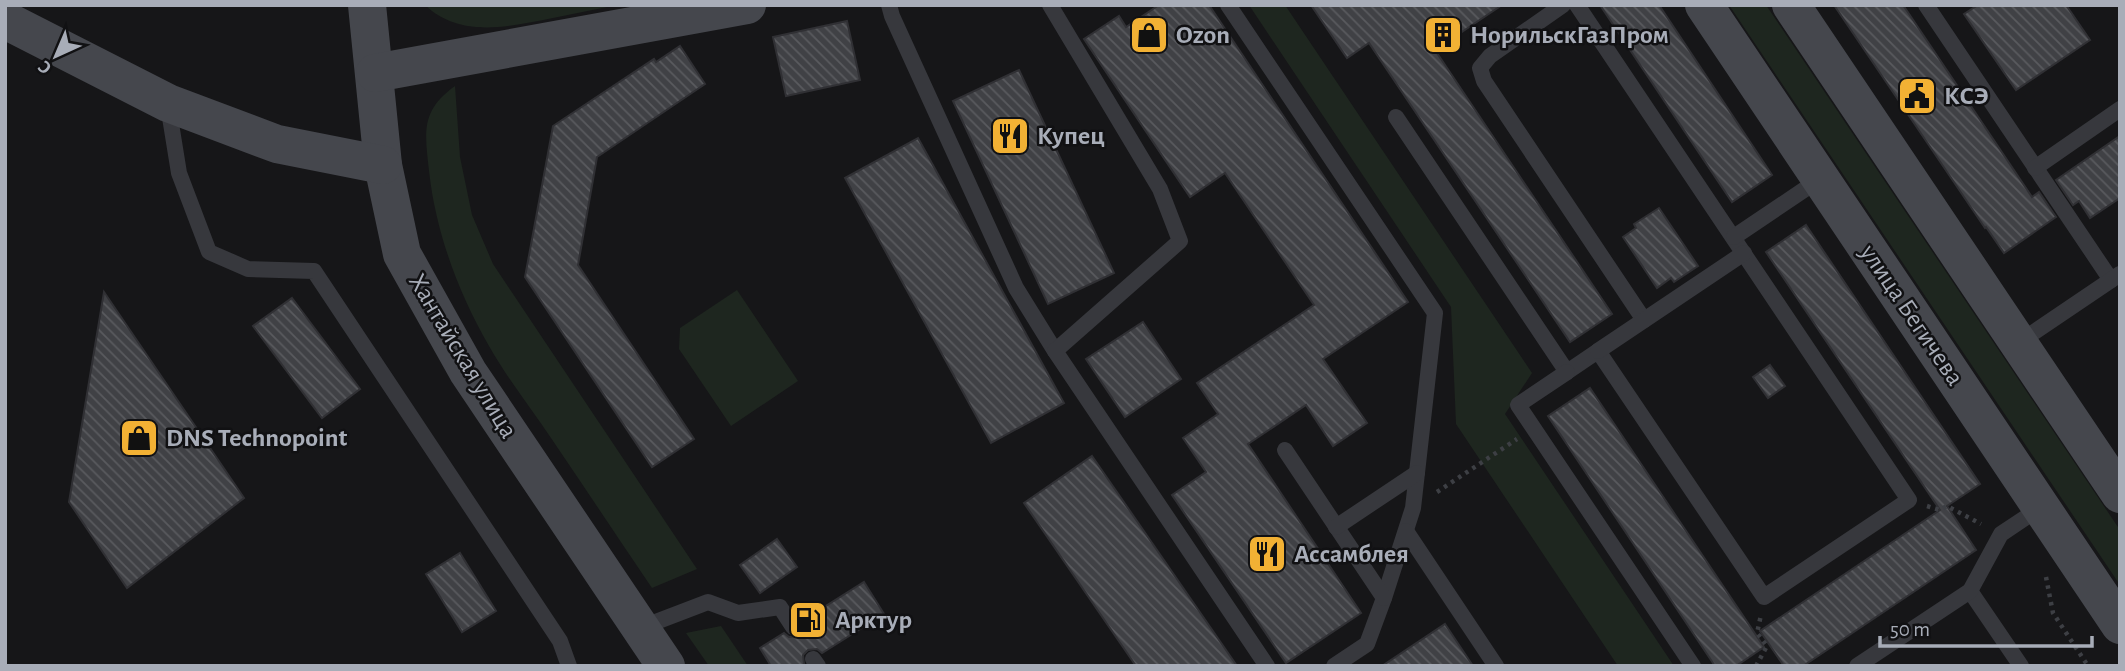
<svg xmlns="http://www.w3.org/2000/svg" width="2125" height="671" font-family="'Alegreya Sans',sans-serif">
  <defs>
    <pattern id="building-back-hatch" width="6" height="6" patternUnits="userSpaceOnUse" patternTransform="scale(1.75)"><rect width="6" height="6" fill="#404145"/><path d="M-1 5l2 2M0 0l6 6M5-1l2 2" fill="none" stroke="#595a5e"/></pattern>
  </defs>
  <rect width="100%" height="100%" fill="#161618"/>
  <g fill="#1e261f">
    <path d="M425 5H617C594 10 571 14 548 19 506 27 460 38 425 5Z"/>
    <path d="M1249 5H1285L1532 373 1505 414 1674 666H1618L1456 424 1451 307Z"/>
    <path d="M1729 5H1766L2120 530V585Z"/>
    <path d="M455 86 460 157 472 215 493 264 697 569 652 588C618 538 585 488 551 438 531 408 507 378 489 346 458 292 436 233 429 171 425 133 420 111 455 86Z"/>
    <path d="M737 290 798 381 731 426 679 349 680 328Z"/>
    <path d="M721 626 748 666H709L686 633Z"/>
  </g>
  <g fill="url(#building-back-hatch)" stroke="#303034" stroke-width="2">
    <path d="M1159 5H1209L1408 302 1323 359 1367 423 1333 446 1306 405 1248 444 1361 613 1286 663 1172 495 1206 472 1183 438 1218 414 1197 383 1314 305 1225 173 1190 197 1084 39 1119 16 1126 27Z"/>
    <path d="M1311 5H1502L1435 50 1612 314 1570 342 1369 43 1347 58Z"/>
    <path d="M1600 5H1659L1772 175 1732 202Z"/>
    <path d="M1834 5H1903L2032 197 2039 192 2056 217 2004 253 1986 227 1985 228Z"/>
    <path d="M1978 5H2066L2090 40 2016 90 1964 14Z"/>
    <path d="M847 21 860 80 786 96 773 37Z"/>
    <path d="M680 46 705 84 597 157 578 265 694 439 652 467 525 277 553 126 654 59 656 62Z"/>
    <path d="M1019 70 1114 273 1048 304 953 101Z"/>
    <path d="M2120 136V198L2090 218 2079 201 2073 205 2056 180Z"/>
    <path d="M918 138 1064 403 991 443 845 178Z"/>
    <path d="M1659 208 1698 266 1674 282 1671 278 1657 288 1623 237 1636 228 1634 224Z"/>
    <path d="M1806 225 1980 484 1947 506 1976 550 1803 666H1784L1760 631 1940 510 1766 252Z"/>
    <path d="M104 292 244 498 127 588 69 502Z"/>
    <path d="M292 298 360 389 322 418 253 326Z"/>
    <path d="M1143 322 1181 379 1125 417 1086 359Z"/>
    <path d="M1770 365 1785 386 1768 398 1753 377Z"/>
    <path d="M1590 388 1764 647 1736 666H1715L1548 416Z"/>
    <path d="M1092 456 1237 666H1136L1024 503Z"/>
    <path d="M777 539 797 567 760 593 740 565Z"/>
    <path d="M460 553 496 611 462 632 426 574Z"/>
    <path d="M864 582 884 614 822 653 817 649 808 650 803 655 804 664 802 666H771L760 648 784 633 789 637 798 636 803 631 802 621Z"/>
    <path d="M1445 624 1473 666H1382Z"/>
  </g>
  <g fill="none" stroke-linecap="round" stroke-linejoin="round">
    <g stroke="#3d3f44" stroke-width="4.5" stroke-dasharray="3.5 5" stroke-linecap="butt">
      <path d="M1437 492 1517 439"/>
      <path d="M1927 506 1940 510 1947 506 1981 524"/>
      <path d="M2046 577 2053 613 2088 666"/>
      <path d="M1756 666 1767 646 1757 633 1761 615"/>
    </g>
    <g stroke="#37383d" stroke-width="16">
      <path d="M889 5 892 16 1016 288 1055 351"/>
      <path d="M1050 5 1160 189 1180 241 1055 351 1267 666"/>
      <path d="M1228 5 1435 313 1413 508 1384 598 1367 644 1334 666"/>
      <path d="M1563 5 1490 56 1480 68 1484 81 1644 320"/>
      <path d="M1926 5 2111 280"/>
      <path d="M168 105 179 173 209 252 248 269 314 271 560 641 569 666"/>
      <path d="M1396 117 1567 372 1598 351 1764 597 1909 500 1577 5"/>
      <path d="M2035 168 2120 109"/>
      <path d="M1734 237 1820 179"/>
      <path d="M2018 343 2120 274"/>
      <path d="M1598 351 1744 253"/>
      <path d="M1567 372 1518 405 1693 666"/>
      <path d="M1285 450 1384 598"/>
      <path d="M1336 527 1417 473"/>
      <path d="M1406 531 1496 666"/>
      <path d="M1970 591 2021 666"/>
      <path d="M640 628 708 602 738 613 780 607 793 627"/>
      <path d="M813 659 818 666"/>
      <path d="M1857 666 1970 591 2001 534 2040 508"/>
    </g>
    <g stroke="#45474d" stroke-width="38">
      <path d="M367 5 383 165 402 254 468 372 666 666"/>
      <path d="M1704 5 2120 625"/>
      <path d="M1791 5 2120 494"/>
      <path d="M5 20 168 103 277 144 383 165"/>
      <path d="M375 73 747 5"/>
    </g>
  </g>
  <defs>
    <symbol id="shop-square" viewBox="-11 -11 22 22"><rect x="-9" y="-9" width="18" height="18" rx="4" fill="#f2b134" stroke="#111113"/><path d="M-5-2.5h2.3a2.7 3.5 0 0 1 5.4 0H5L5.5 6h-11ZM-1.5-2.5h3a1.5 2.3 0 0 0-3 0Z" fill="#111"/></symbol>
    <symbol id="building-square" viewBox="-11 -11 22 22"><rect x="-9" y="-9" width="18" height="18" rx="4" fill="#f2b134" stroke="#111113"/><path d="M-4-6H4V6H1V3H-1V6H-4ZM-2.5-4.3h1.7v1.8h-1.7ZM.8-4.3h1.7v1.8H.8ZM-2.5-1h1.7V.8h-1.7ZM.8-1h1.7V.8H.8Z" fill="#111"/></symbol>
    <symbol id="civic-square" viewBox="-11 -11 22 22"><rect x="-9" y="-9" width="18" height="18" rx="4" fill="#f2b134" stroke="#111113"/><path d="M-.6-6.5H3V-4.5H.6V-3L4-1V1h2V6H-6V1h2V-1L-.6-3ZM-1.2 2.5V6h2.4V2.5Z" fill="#111"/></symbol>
    <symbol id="restaurant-square" viewBox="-11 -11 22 22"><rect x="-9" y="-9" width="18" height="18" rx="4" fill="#f2b134" stroke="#111113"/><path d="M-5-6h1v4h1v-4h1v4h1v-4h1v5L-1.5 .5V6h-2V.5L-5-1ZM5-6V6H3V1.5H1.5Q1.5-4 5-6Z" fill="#111"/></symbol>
    <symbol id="fuel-square" viewBox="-11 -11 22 22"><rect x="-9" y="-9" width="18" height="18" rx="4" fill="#f2b134" stroke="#111113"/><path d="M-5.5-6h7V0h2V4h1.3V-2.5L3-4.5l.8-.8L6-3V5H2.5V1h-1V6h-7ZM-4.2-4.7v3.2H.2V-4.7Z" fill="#111"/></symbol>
  </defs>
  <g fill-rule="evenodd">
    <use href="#shop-square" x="1127" y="13" width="44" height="44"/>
    <use href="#building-square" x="1421" y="13" width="44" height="44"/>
    <use href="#civic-square" x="1895" y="74" width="44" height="44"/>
    <use href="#restaurant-square" x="988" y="114" width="44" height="44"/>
    <use href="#shop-square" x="117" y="416" width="44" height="44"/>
    <use href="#restaurant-square" x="1245" y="532" width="44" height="44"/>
    <use href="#fuel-square" x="786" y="598" width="44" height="44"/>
  </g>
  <g text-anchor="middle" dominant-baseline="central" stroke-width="5" stroke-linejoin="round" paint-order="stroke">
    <g font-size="26" font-weight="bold" fill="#a8adb8" stroke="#111113" text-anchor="start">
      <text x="1176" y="35">Ozon</text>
      <text x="1470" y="35">НорильскГазПром</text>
      <text x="1944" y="96">КСЭ</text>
      <text x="1037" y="136">Купец</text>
      <text x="166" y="438">DNS Technopoint</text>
      <text x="1294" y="554">Ассамблея</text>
      <text x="835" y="620">Арктур</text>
    </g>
    <g font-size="26" fill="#a8adb8" stroke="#111113">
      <text transform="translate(1912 315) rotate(56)">улица Бегичева</text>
      <text transform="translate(463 356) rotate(59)">Хантайская улица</text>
    </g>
  </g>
  <rect width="2125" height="671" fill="none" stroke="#a8adb8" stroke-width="14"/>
  <g transform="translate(56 56) rotate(224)" stroke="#111113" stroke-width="5" paint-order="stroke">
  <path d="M0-5L12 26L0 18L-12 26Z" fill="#a8adb8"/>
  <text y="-10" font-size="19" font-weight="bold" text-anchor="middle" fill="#a8adb8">С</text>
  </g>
  <path d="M1880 636v10h212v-10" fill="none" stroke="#a8adb8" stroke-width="3.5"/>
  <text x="1890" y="636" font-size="21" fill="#a8adb8" stroke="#111113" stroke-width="5" paint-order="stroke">50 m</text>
</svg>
